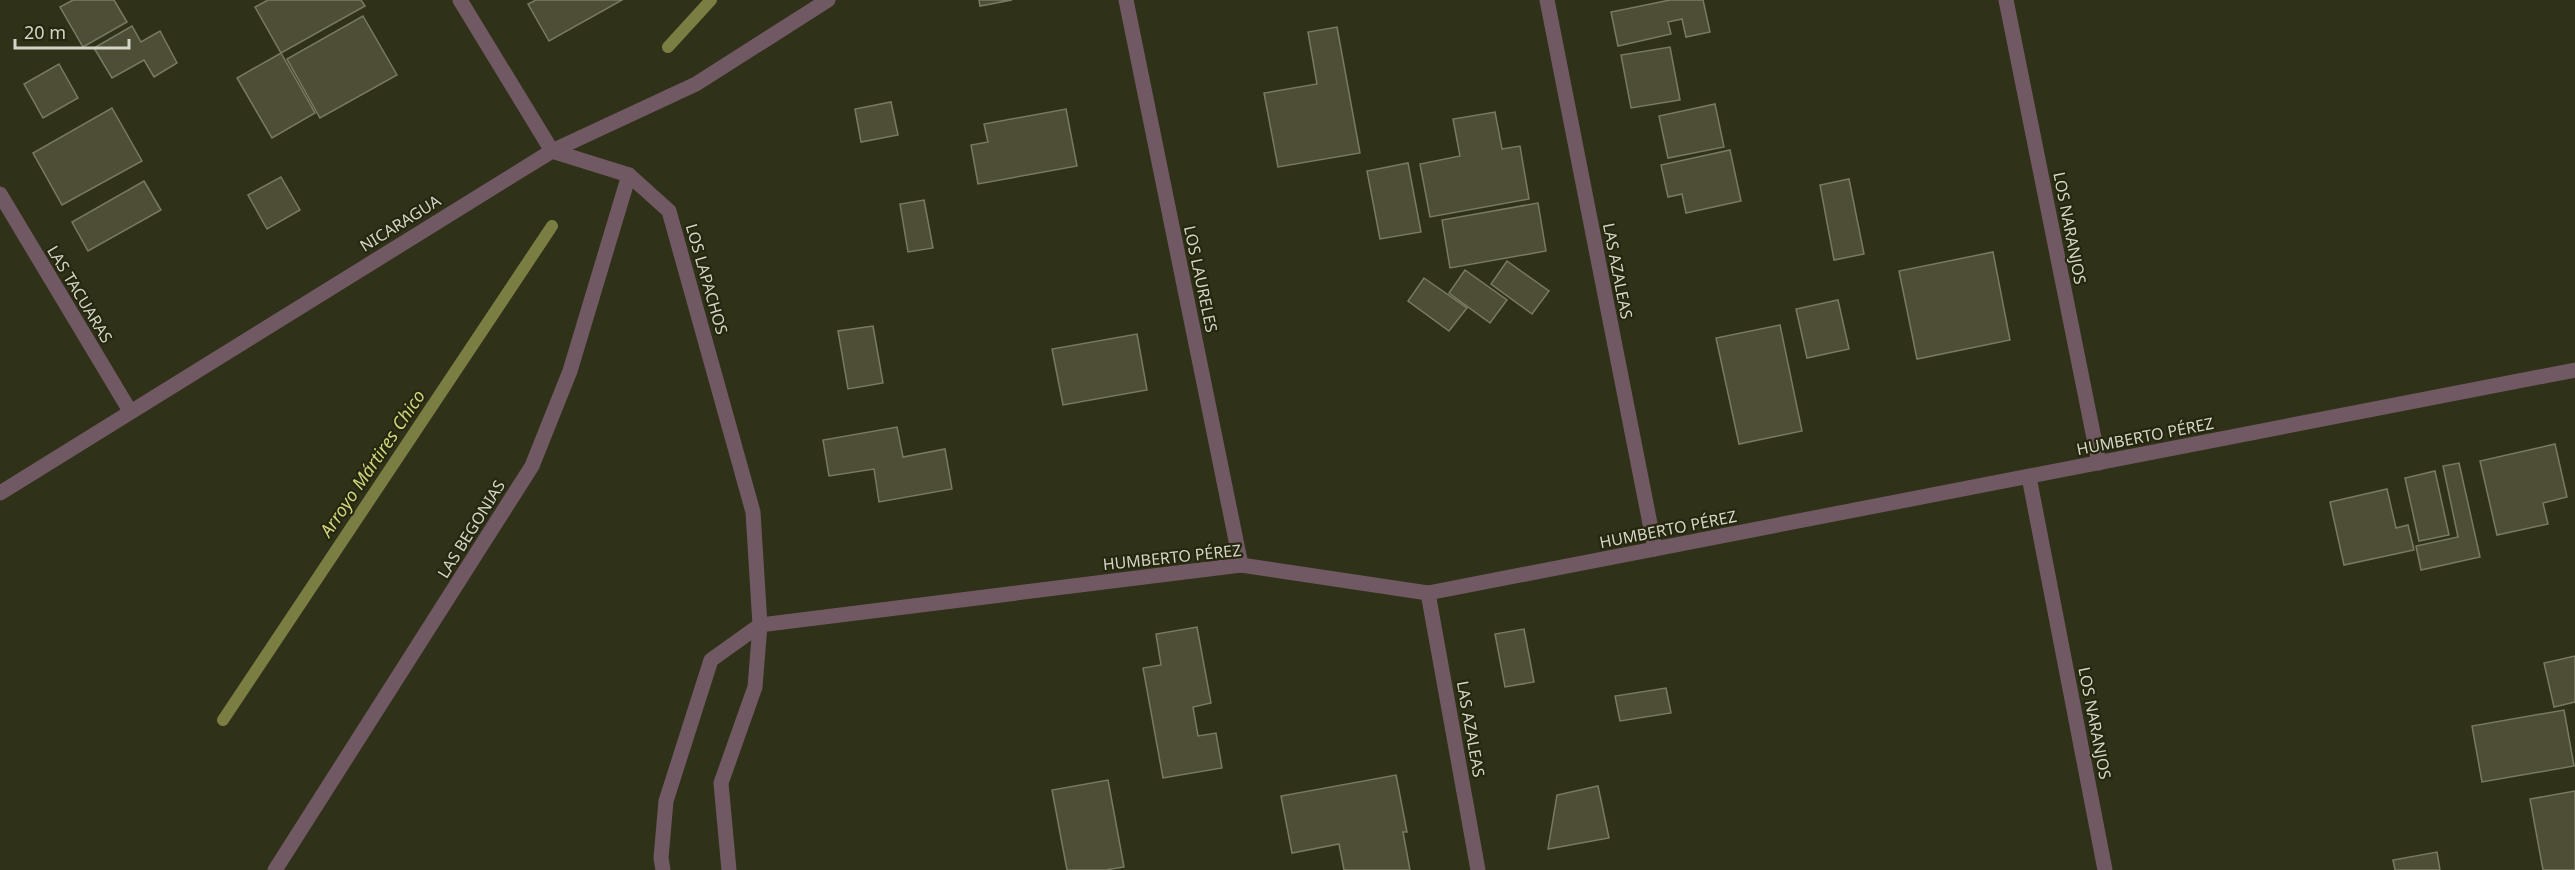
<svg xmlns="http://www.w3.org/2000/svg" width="2575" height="870" font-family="'Noto Sans',sans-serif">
  <rect width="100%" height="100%" fill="#303119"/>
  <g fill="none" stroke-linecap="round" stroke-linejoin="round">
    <g stroke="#7b7e43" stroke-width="12">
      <path d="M668 47 711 0"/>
      <path d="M223 720 552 226"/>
    </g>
  </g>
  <g fill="#4d4e35" stroke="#797b60" stroke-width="1.5">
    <path d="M73 0H114L127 22 83 47 60 7Z"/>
    <path d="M268 0H361L365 6 281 53 255 7Z"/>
    <path d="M536 0H622L549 41 528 4Z"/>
    <path d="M979 0H1012L980 6Z"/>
    <path d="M1670 0H1703L1710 32 1686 37 1682 19 1668 22 1671 34 1618 46 1611 12Z"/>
    <path d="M363 16 397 75 320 118 287 59Z"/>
    <path d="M132 26 141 42 160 31 177 63 154 77 144 60 112 78 94 48Z"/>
    <path d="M1337 27 1360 153 1278 167 1264 93 1317 84 1308 32Z"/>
    <path d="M1670 47 1680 100 1631 108 1621 55Z"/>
    <path d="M281 53 315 113 272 138 237 78Z"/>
    <path d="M59 64 78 98 43 118 24 84Z"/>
    <path d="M891 102 898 135 861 142 855 109Z"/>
    <path d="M1715 104 1724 147 1668 158 1659 116Z"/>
    <path d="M112 108 142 161 62 205 33 153Z"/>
    <path d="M1066 109 1077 166 978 184 971 145 988 142 984 124Z"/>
    <path d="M1495 112 1502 149 1520 146 1529 199 1430 217 1420 164 1460 156 1453 119Z"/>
    <path d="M1730 150 1741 201 1686 213 1682 194 1668 197 1661 165Z"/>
    <path d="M1408 163 1421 232 1380 239 1367 171Z"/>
    <path d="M281 177 300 210 267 229 248 195Z"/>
    <path d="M1849 179 1864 254 1834 260 1820 185Z"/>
    <path d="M144 181 161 210 88 251 72 222Z"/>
    <path d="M924 200 933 248 908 252 900 204Z"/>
    <path d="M1538 203 1546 251 1450 268 1442 220Z"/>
    <path d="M1993 252 2010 340 1917 359 1899 271Z"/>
    <path d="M1507 261 1549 291 1532 314 1491 284Z"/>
    <path d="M1465 270 1507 300 1490 323 1449 293Z"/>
    <path d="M1424 278 1467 308 1449 331 1408 301Z"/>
    <path d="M1838 300 1849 349 1807 358 1796 309Z"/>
    <path d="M1780 325 1802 431 1739 444 1716 338Z"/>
    <path d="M873 326 883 383 848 389 838 331Z"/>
    <path d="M1137 334 1147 390 1063 405 1052 349Z"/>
    <path d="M897 427 903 457 945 449 952 489 879 502 874 469 829 476 823 440Z"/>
    <path d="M2555 444 2567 497 2543 503 2548 524 2497 535 2480 461Z"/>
    <path d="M2459 463 2480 557 2421 570 2416 546 2458 537 2443 466Z"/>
    <path d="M2435 471 2449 535 2419 541 2405 478Z"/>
    <path d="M2387 489 2396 528 2408 525 2414 550 2344 565 2330 502Z"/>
    <path d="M1197 627 1211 703 1193 707 1198 736 1216 733 1222 768 1163 778 1143 668 1161 665 1156 634Z"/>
    <path d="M1524 629 1534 682 1505 687 1495 634Z"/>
    <path d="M2575 656V702L2554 707 2544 663Z"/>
    <path d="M1666 688 1671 713 1620 721 1615 696Z"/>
    <path d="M2564 710 2574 766 2482 782 2472 726Z"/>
    <path d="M1396 775 1407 832H1403L1410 870H1344L1339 844 1292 853 1281 796Z"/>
    <path d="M1108 780 1124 867 1106 870H1067L1052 790Z"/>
    <path d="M1598 786 1609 838 1548 849 1557 795Z"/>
    <path d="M2575 791V870H2543L2530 799Z"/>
    <path d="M2437 852 2440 870H2395L2393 860Z"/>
  </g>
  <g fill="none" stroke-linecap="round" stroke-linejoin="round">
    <g stroke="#715964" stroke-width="15">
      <path d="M460 0 552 151 629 175 669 211 753 512 760 625 755 687 721 783 729 870"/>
      <path d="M1126 0 1241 565"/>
      <path d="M1547 0 1655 549"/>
      <path d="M2006 0 2099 463"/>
      <path d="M0 194 130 411"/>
      <path d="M2029 477 2105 870"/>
      <path d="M0 493 552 151 696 84 828 0"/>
      <path d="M1428 593 1478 870"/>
      <path d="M275 870 532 466 570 371 629 175"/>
      <path d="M663 870 661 858 666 801 711 660 760 625 1241 565 1428 593 2575 370"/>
    </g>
  </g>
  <g text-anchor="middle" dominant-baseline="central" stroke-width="4.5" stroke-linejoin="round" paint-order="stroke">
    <g font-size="16" fill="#d4d5c7" stroke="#26270f">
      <text transform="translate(400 223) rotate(-32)">NICARAGUA</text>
      <text transform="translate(2070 228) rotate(79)">LOS NARANJOS</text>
      <text transform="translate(1618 271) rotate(79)">LAS AZALEAS</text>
      <text transform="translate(707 279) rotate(74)">LOS LAPACHOS</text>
      <text transform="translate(1201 279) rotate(78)">LOS LAURELES</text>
      <text transform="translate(80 294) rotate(59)">LAS TACUARAS</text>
      <text transform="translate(2145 436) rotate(-11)">HUMBERTO PÉREZ</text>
      <text transform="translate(471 529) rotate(-58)">LAS BEGONIAS</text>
      <text transform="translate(1668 529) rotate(-11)">HUMBERTO PÉREZ</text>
      <text transform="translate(1172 557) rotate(-6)">HUMBERTO PÉREZ</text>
      <text transform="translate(2095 723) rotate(79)">LOS NARANJOS</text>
      <text transform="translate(1471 729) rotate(80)">LAS AZALEAS</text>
    </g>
    <g font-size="18" font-style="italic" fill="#d0d57d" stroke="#26270f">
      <text transform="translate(372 463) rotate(-56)">Arroyo Mártires Chico</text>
    </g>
  </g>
  <path d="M15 39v9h114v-9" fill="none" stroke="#d4d5c7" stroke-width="3"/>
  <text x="24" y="39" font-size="18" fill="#d4d5c7" stroke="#26270f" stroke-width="4.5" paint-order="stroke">20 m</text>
</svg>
